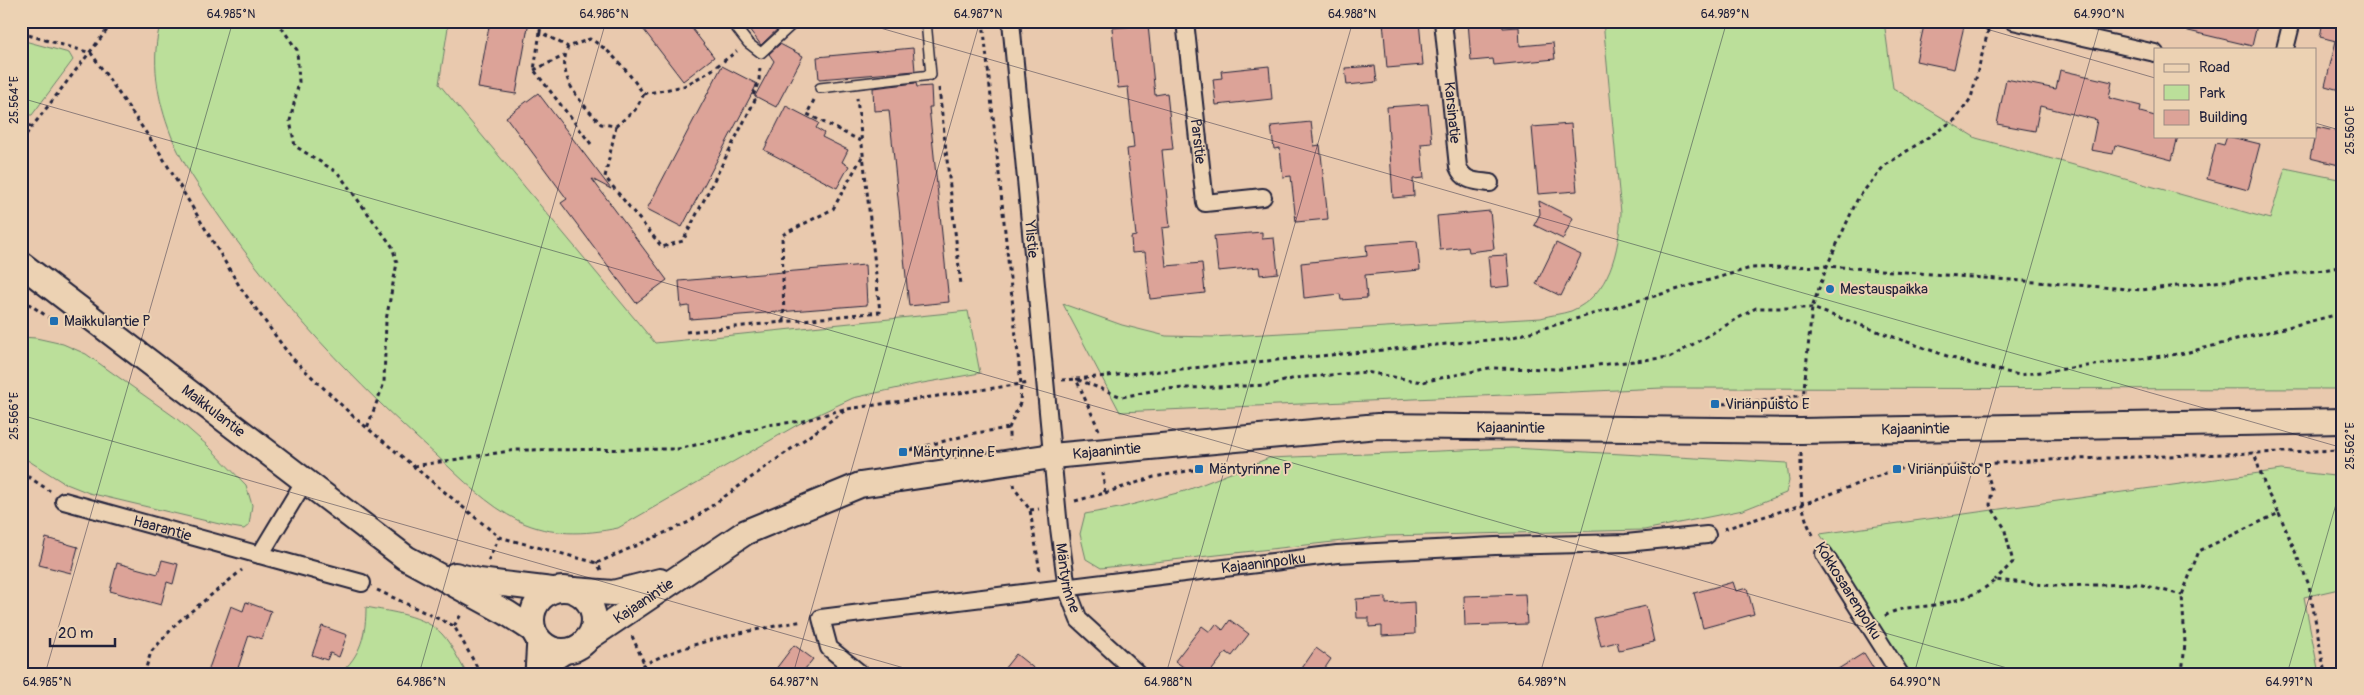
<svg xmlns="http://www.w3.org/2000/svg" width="2364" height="695" font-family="Pangolin,sans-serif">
  <rect width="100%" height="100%" fill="#e9c9ae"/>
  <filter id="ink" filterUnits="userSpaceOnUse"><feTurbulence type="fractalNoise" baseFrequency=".02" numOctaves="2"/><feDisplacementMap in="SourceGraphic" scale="10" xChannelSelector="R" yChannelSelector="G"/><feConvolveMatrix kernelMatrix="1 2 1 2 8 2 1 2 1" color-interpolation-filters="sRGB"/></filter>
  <g filter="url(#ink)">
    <g fill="#bbdf9a" stroke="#6e806a">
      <path d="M161 21H449L439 84 655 343 968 311 980 373 917 384 853 398 804 421 618 528C584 535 551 536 519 521 487 505 462 479 436 455 355 383 281 305 219 216 202 191 182 164 171 135 157 99 150 59 161 21Z"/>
      <path d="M1603 21H1884L1893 88 1976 138 2270 219 2285 168 2343 180V389L1662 388 1120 412 1063 304 1122 325 1166 336 1213 337 1541 318C1550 315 1562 314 1571 311 1610 295 1619 250 1621 213Z"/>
      <path d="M21 40 69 53 73 60 32 115H21Z"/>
      <path d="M21 337 36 338 63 344 86 354 176 418 208 446 246 485 252 505 249 525 244 529 232 527 89 493 64 483 21 456Z"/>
      <path d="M1512 448 1787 463 1789 481 1786 493 1743 510 1644 530 1387 536 1101 568 1086 559 1080 534 1085 514 1119 508 1185 491 1269 458Z"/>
      <path d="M2281 470 2343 477V588L2304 597 2319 674H1911L1820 534Z"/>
      <path d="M366 607C391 612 424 615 442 634 452 645 459 661 467 674H339C361 656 366 634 366 607Z"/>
    </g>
    <g fill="#dca398" stroke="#22223b">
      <path d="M490 21H529L516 94 478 88Z"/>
      <path d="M637 21H686L714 57 683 81Z"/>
      <path d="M743 21H786L761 45Z"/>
      <path d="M1383 21H1419L1423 65 1387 68Z"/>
      <path d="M1468 21H1502L1503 28 1519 27 1520 46 1553 43 1555 59 1494 65 1493 59 1471 61Z"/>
      <path d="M1925 21H1941L1964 26 1954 69 1916 61Z"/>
      <path d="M2177 21H2258L2252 46 2176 28Z"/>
      <path d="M2323 21H2343V91L2325 86 2336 41 2320 37Z"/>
      <path d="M1148 25 1155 95 1167 93 1173 149 1162 150 1170 227 1162 228 1166 266 1202 263 1205 293 1150 299 1145 252 1132 253 1131 237 1136 236 1127 149 1134 148 1128 87 1118 88 1112 28Z"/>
      <path d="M780 44 803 56 776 107 755 96 774 61 769 54Z"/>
      <path d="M913 48 915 71 819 79 817 57Z"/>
      <path d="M722 66 757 84 682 227 647 209Z"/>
      <path d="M1269 66 1272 99 1216 105 1213 79 1222 78 1221 71Z"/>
      <path d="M1375 66 1377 82 1347 85 1345 68Z"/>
      <path d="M2060 70 2112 82 2109 98 2141 106 2140 112 2155 116V136H2178L2172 160 2115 145 2113 154 2091 150 2097 120 2040 106 2035 131 1997 124 2006 79 2056 89Z"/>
      <path d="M916 83 917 87 931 86 932 107H929L949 302 909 306 889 110 874 111 873 88Z"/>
      <path d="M538 93 611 189 592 179 667 280 636 303 561 203 567 199 506 117Z"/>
      <path d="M1428 104 1432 143 1421 144 1424 178 1413 179 1414 196 1393 198 1387 107Z"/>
      <path d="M786 106 819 123 816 128 824 133 822 137 848 150 842 162 849 166 837 188 764 150Z"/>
      <path d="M1311 122 1314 146 1320 145 1328 219 1296 222 1291 176 1283 177 1280 148 1274 149 1271 126Z"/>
      <path d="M1571 124 1577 191 1538 194 1532 127Z"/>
      <path d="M2317 127 2343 133V166L2310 158Z"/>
      <path d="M2227 136 2260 144 2248 190 2207 179 2216 143 2224 145Z"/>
      <path d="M1539 201 1573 218 1563 239 1534 225 1540 214Z"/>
      <path d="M1490 211 1494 249 1469 252 1468 247 1440 250 1437 216Z"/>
      <path d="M1262 232V239L1274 238 1278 273 1260 275 1259 267 1218 271 1214 236Z"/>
      <path d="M1417 241 1420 270 1365 275 1367 298 1341 300 1340 294 1304 298 1301 263 1367 256 1366 245Z"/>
      <path d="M1556 243 1581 255 1561 296 1536 284Z"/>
      <path d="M1507 255 1510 286 1491 288 1488 256Z"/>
      <path d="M865 265 867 305 690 319 689 306 681 307 679 281Z"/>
      <path d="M46 538 78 547 71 573 39 565Z"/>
      <path d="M162 560 178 564 173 584 167 582 161 605 110 591 117 563 158 574Z"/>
      <path d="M1733 582 1736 591 1747 588 1754 614 1703 628 1694 593Z"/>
      <path d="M1525 594 1527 624 1465 626 1464 596Z"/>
      <path d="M1386 597V604L1414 602 1415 634 1382 636V626L1369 627V618H1357L1356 599Z"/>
      <path d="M246 602 271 611 262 639 249 635 236 674H207L231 606 243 611Z"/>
      <path d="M1646 606 1654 642 1619 650 1617 642 1601 646 1594 618Z"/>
      <path d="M1230 620 1249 634 1232 656 1226 652 1209 674H1193L1175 661 1202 626 1210 632 1216 624 1223 630Z"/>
      <path d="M322 626 347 635 339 657 330 653 327 660 312 655Z"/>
      <path d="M794 645 813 659 801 674H772Z"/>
      <path d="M1316 648 1331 659 1321 674H1298Z"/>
      <path d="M1864 653 1877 674H1830Z"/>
      <path d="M1016 654 1041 674H1000Z"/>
    </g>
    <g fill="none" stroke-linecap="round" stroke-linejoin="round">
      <defs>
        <g id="service">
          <path d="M731 21 748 43 761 53 796 21"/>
          <path d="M820 88 931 75 926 21"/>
        </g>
        <g id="minor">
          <path id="s1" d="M1011 21 1059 528 1067 589 1079 620 1138 674"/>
          <path id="s2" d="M1185 21 1205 203 1263 197"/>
          <path id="s3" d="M1443 21 1458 167C1464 182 1476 181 1490 183"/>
          <path d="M2013 21 2155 53"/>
          <path d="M2285 49 2292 21"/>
          <path id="s4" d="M64 501 260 555 304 482"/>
          <path d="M1824 554 1900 674"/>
          <path d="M260 555 362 583"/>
          <path id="s5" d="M861 674 829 648 821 618 1337 554 1495 546 1626 543 1707 535"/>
        </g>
        <g id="tertiary">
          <path d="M536 674 538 639"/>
          <path d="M541 674 552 661 569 650"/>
        </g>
        <g id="secondary">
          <path id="s6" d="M21 264 406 558 507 613 533 630"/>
          <path d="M455 575 479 581 552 590"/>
          <circle cx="563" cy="620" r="31"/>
          <path d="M574 590 613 593 660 581"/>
          <path id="s7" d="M587 639 746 532 860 485 1052 456 1378 426 1801 431 2343 421"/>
        </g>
      </defs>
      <use href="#service" stroke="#22223b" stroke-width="12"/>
      <use href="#minor" stroke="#22223b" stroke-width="20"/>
      <use href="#tertiary" stroke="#22223b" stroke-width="25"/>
      <use href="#secondary" stroke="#22223b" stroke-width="28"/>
      <g stroke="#22223b" stroke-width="3" stroke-dasharray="4 4" stroke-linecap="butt">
        <path d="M277 21 297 50 299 82 290 121 295 146 338 173 392 246 397 263 386 320 384 383 367 428"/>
        <path d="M541 21 540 32 568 47"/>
        <path d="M983 21 1021 384 1020 403 1009 428V441"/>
        <path d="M540 32 534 70 591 144"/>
        <path d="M21 33 91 53 160 153 240 287 291 357 354 417 499 537 597 563"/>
        <path d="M534 70 564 56"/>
        <path d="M939 88 961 285"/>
        <path d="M644 94 635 110 616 126 601 124C582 103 555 78 568 47L590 39C614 52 628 73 644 94L684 86 709 72 737 51"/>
        <path d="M814 100 807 114 861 141"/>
        <path d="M21 122 32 127"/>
        <path d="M616 126 605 177 662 247 683 241 755 100 753 96 759 80 760 67"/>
        <path d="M21 141 114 21"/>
        <path d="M21 305 26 302 54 321"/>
        <path d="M784 322 782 235 833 209 863 155"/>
        <path d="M686 332 880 312 857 98"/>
        <path d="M1062 380 1076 379 1122 397 1161 389 1270 385 1295 378 1366 372 1422 382 1489 368 1562 369 1671 357 1756 308H1812L1964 362 2019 375 2185 353 2343 313"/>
        <path d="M1715 404 1750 403 1803 395"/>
        <path d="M1802 409 1812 308 1827 266 1858 198 1884 166 1956 119 1971 98 1988 31 1994 22"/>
        <path d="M1099 430 1076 379 1510 338 1751 268 1827 266 2141 290 2324 270 2343 266"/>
        <path d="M903 452 975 433 1009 428"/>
        <path d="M1801 453C1801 483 1798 512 1815 538"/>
        <path d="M1984 464 1992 489 1990 505 2004 527 2013 562 1995 580"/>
        <path d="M414 466 516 450 678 449 730 437 766 425 803 421 844 409"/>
        <path d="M21 472 50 491"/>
        <path d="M1014 484 1015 489 1030 510 1040 572"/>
        <path d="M1105 493 1154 477 1199 469"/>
        <path d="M1075 501 1105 493 1103 473"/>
        <path d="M1030 510 1039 509"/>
        <path d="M2279 513 2309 585 2325 674"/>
        <path d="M1724 529 1801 505 1897 469 2048 460 2343 450"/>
        <path d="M488 561 499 537"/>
        <path d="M601 570 597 563 689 522 847 409 1029 383"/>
        <path d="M377 590 454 626 481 674"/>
        <path d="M1885 616C1900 606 1917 608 1934 605 1954 602 1981 594 1995 580L2055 586 2138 584 2182 595"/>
        <path d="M454 626 462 613"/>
        <path d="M632 636 644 663"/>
        <path d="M144 674 151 652 178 622 242 570"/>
        <path d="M628 674C675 643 748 631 803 621"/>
        <path d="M2182 674 2185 643 2182 595 2199 551 2279 513 2267 492 2254 453"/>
      </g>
      <use href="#service" stroke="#ecd2b3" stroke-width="9"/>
      <use href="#minor" stroke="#ecd2b3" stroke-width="16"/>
      <use href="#tertiary" stroke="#ecd2b3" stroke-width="21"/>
      <use href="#secondary" stroke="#ecd2b3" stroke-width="24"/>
    </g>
  </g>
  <path fill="none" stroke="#22223b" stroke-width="1" stroke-opacity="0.45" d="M856 21 2343 448M1959 21 2155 78M21 98 2028 674M2315 123 2343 131M21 415 925 674M45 674 233 21M419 674 606 21M793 674 980 21M1166 674 1353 21M1540 674 1727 21M1914 674 2101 21M2287 674 2343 480"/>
  <g fill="#1f6fb2" stroke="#ecd2b3" stroke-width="2">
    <circle cx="1830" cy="289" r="5"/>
    <rect x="49" y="316" width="10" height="10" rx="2.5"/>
    <rect x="1710" y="399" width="10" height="10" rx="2.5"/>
    <rect x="898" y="447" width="10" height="10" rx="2.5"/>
    <rect x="1194" y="464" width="10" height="10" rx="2.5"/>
    <rect x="1892" y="464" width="10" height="10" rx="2.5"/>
  </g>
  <g text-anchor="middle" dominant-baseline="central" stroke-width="4" stroke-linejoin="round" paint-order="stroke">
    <g font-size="15" fill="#22223b" stroke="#ecd2b3">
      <text stroke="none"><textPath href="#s3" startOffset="92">Karsinatie</textPath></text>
      <text stroke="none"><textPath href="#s2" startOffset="121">Parsitie</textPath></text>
      <text stroke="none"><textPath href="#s1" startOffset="219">Ylistie</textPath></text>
      <text stroke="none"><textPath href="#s6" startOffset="242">Maikkulantie</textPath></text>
      <text stroke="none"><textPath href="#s7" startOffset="969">Kajaanintie</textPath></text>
      <text stroke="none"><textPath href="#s7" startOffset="1374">Kajaanintie</textPath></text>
      <text stroke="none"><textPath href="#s7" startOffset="564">Kajaanintie</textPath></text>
      <text stroke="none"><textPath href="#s4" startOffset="102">Haarantie</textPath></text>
      <text stroke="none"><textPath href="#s5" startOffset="518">Kajaaninpolku</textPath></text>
      <text stroke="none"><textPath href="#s1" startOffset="560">Mäntyrinne</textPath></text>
      <text transform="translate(1848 591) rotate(58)">Kokkosaarenpolku</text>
      <text stroke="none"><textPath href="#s7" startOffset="68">Kajaanintie</textPath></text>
    </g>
    <g font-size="15" fill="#22223b" stroke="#ecd2b3" text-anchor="start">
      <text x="1840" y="289">Mestauspaikka</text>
      <text x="64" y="321">Maikkulantie P</text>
      <text x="1725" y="404">Viriänpuisto E</text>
      <text x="913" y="452">Mäntyrinne E</text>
      <text x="1209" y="469">Mäntyrinne P</text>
      <text x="1907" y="469">Viriänpuisto P</text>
    </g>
  </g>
  <rect width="2364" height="695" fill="none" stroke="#ecd2b3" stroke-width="55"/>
  <rect x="2154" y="48" width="162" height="90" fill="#ecd2b3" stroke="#9b8c83"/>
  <rect x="2164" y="64" width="25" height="8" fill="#ecd2b3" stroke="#9b8c83"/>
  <text x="2199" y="72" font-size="15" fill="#22223b">Road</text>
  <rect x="2164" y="85" width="25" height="15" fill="#bbdf9a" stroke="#9b8c83"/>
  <text x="2199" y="98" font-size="15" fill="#22223b">Park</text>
  <rect x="2164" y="110" width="25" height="15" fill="#dca398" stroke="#9b8c83"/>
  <text x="2199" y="122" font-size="15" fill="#22223b">Building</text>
  <path d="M50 638v8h65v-8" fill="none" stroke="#22223b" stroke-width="2.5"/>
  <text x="58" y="638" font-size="15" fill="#22223b" stroke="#ecd2b3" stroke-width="4" paint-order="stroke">20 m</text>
  <rect x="28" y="28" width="2308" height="640" fill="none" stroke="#22223b" stroke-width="2"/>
  <g font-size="12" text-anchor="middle" fill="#22223b">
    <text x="231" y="18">64.985°N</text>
    <text x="604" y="18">64.986°N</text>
    <text x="978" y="18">64.987°N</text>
    <text x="1352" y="18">64.988°N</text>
    <text x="1725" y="18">64.989°N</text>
    <text x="2099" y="18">64.990°N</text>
    <text transform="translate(14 100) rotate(-90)" y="4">25.564°E</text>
    <text transform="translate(2350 130) rotate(-90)" y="4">25.560°E</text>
    <text transform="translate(14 416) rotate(-90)" y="4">25.566°E</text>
    <text transform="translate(2350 446) rotate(-90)" y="4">25.562°E</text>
    <text x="47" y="686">64.985°N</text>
    <text x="421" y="686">64.986°N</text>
    <text x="794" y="686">64.987°N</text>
    <text x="1168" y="686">64.988°N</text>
    <text x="1542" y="686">64.989°N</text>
    <text x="1915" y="686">64.990°N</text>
    <text x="2289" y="686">64.991°N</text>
  </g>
</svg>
